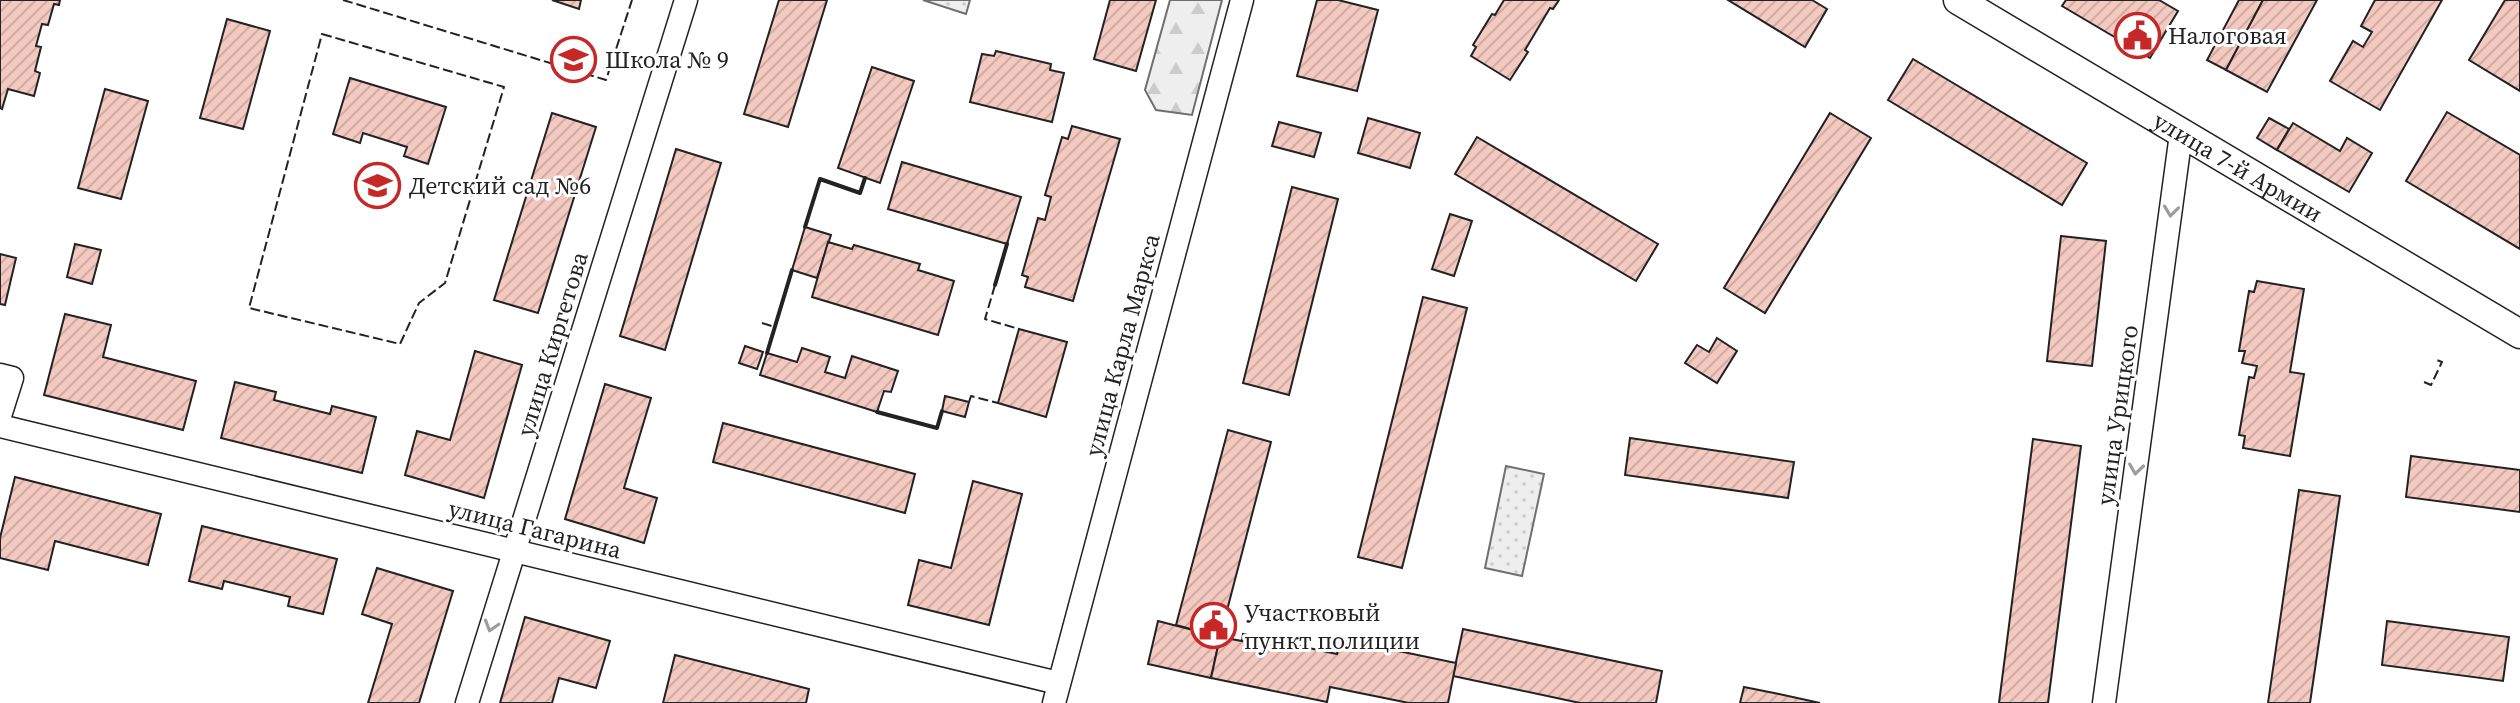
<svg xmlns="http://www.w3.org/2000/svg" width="2520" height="703" font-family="'Source Serif 4',serif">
  <defs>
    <pattern id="grass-dots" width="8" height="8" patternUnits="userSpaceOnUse" patternTransform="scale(2)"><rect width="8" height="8" fill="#eee"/><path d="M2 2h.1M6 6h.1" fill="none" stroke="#ccc" stroke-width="1.8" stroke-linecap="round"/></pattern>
    <pattern id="forest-firs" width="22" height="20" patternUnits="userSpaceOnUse" patternTransform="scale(2)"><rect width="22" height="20" fill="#eee"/><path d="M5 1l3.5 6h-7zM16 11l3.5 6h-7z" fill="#ccc"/></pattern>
    <pattern id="building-hatch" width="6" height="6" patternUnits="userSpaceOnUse" patternTransform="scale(2)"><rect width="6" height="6" fill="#f3c9c0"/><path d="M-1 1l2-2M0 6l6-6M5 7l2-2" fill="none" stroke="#d0aca5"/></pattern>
  </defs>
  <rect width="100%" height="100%" fill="#fff"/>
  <g fill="url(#grass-dots)" stroke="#6f6f6f" stroke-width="2">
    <path d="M923 0H970L966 14Z"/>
    <path d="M1506 466 1544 474 1522 576 1485 568Z"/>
  </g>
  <path fill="url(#forest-firs)" stroke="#6f6f6f" stroke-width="2" d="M1170 0H1222L1192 115 1156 110 1145 90Z"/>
  <g fill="url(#building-hatch)" stroke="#222" stroke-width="2">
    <path d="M0 0H60L59 5 54 4 48 25 42 24 36 46 41 47 35 71 40 73 34 96 8 89 2 109 0 108Z"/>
    <path d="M552 0H581L579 9Z"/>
    <path d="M779 0H827L788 127 744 114Z"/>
    <path d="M1110 0H1156L1136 71 1094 59Z"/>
    <path d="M1317 0H1338L1378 10 1357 91 1297 76Z"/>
    <path d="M1504 0H1559L1553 9 1550 8 1525 50 1528 52 1510 80 1471 56 1476 47 1473 45 1492 14 1495 15Z"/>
    <path d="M1728 0H1812L1827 9 1805 47Z"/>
    <path d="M2066 0H2159L2178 11 2150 58 2062 6Z"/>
    <path d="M2239 0H2263L2226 70 2207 60Z"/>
    <path d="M2263 0H2317L2267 92 2226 70Z"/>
    <path d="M2375 0H2442L2380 110 2330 81 2353 41 2363 47 2372 32 2361 26Z"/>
    <path d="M2505 0H2520V91L2469 60Z"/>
    <path d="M227 19 270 31 243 129 200 118Z"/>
    <path d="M996 51 1051 64 1050 70 1064 73 1052 122 970 102 982 54 994 56Z"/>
    <path d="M1913 59 2087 163 2062 205 1888 100Z"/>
    <path d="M872 67 914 81 880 183 838 168Z"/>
    <path d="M350 78 446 107 428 164 404 156 407 147 363 133 360 143 333 134Z"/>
    <path d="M105 89 148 101 121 199 78 188Z"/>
    <path d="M2447 112 2520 155V249L2406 181Z"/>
    <path d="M552 113 596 127 538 313 494 300Z"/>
    <path d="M1830 113 1871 138 1765 313 1724 288Z"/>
    <path d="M1368 118 1420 133 1410 168 1358 153Z"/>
    <path d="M2269 118 2289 129 2277 150 2257 138Z"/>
    <path d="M1279 122 1321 133 1314 157 1272 146Z"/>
    <path d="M2293 123 2340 151 2347 138 2372 153 2349 192 2277 150Z"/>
    <path d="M1072 126 1120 139 1073 301 1025 287 1028 277 1022 275 1038 218 1045 220 1051 197 1045 195 1062 137 1068 139Z"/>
    <path d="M1477 137 1658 244 1636 281 1455 174Z"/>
    <path d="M676 149 721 163 665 350 620 336Z"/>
    <path d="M902 162 1021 197 1007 244 888 209Z"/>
    <path d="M1292 187 1338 199 1289 395 1243 383Z"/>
    <path d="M1450 214 1472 221 1454 276 1432 269Z"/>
    <path d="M805 227 831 235 817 278 792 270Z"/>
    <path d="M2061 236 2106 241 2092 366 2047 361Z"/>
    <path d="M828 242 852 249 854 245 920 264 918 270 954 281 938 335 812 297Z"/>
    <path d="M75 244 101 250 92 284 67 277Z"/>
    <path d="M0 254 16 258 5 305 0 304Z"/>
    <path d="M2257 281 2304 289 2290 372 2304 374 2290 456 2243 448 2245 436 2239 435 2249 377 2254 378 2257 366 2242 363 2245 351H2239L2249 291 2254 292Z"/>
    <path d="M1423 297 1467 308 1402 568 1358 557Z"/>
    <path d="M65 314 111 325 103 357 196 381 183 430 44 395Z"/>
    <path d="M1019 329 1067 342 1046 417 998 403Z"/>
    <path d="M1717 338 1737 351 1717 383 1685 363 1697 345 1709 352Z"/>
    <path d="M745 346 763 352 757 369 739 363Z"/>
    <path d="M802 348 830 357 825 372 845 378 852 356 898 371 891 392 884 391 877 412 760 375 767 353 797 362Z"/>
    <path d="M475 351 522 365 484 498 405 475 417 431 450 440Z"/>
    <path d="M235 382 276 392 274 400 330 414 332 406 376 417 362 473 221 438Z"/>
    <path d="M605 384 651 398 624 488 657 498 644 543 565 519Z"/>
    <path d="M945 396 969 402 965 417 942 411Z"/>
    <path d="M723 423 915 474 905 513 713 462Z"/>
    <path d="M1228 430 1271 442 1220 637 1176 625Z"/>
    <path d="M1630 438 1794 462 1788 498 1625 475Z"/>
    <path d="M2033 439 2081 446 2048 703H1999Z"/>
    <path d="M2411 456 2520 470V512L2406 497Z"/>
    <path d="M15 477 161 514 148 565 55 541 48 570 0 558V538Z"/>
    <path d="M973 481 1022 494 989 625 908 605 919 560 951 568Z"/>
    <path d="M2299 490 2340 496 2320 635 2310 703H2268Z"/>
    <path d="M202 526 337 559 323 614 288 606 290 597 224 581 222 589 189 581Z"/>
    <path d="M377 568 453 591 419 703H368L392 624 362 614Z"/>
    <path d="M525 617 610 641 596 688 559 678 552 703H500Z"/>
    <path d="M1158 621 1220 637 1211 678 1148 664Z"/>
    <path d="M2387 621 2509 637 2503 681 2382 665Z"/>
    <path d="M1463 629 1662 671 1656 703H1580L1453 676Z"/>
    <path d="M1243 634 1337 654 1341 639 1456 663 1448 703H1409L1330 687 1327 702 1211 678 1220 637 1242 641Z"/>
    <path d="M675 655 809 689 806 703H663Z"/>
    <path d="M1744 687 1779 694 1820 703H1740Z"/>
  </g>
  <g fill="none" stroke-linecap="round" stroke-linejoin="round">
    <defs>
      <g id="minor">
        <path d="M0 375 12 378 0 416"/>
        <path d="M0 426 1058 683"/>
        <path d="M467 703 686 0"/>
        <path d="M1054 703 1242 0"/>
        <path d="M2104 703 2181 134"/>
      </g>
      <g id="tertiary">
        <path id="s1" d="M1958 0 2520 334"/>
      </g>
    </defs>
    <use href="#minor" stroke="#222" stroke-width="25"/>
    <use href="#tertiary" stroke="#222" stroke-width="31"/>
    <use href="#minor" stroke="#fff" stroke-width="22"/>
    <use href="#tertiary" stroke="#fff" stroke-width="28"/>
    <g stroke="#222" stroke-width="2" stroke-dasharray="10 4" stroke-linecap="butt">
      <path d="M343 0 606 80 632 0"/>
      <path d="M322 34 504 87 445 283 419 303 400 344 249 308Z"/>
      <path d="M995 285 985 319 1019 329"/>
      <path d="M762 323 775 327"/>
      <path d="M2424 382 2431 385 2442 362 2434 359"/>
      <path d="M969 402 971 396 998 403"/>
    </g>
    <g stroke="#222" stroke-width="4">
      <path d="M805 227 820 179 860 193 865 178"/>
      <path d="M995 285 1007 244"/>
      <path d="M767 353 792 270"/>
      <path d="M877 412 937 428 942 411"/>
    </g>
  </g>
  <defs><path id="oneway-chevron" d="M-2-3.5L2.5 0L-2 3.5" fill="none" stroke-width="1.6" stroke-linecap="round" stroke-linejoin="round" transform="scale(2)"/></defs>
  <g stroke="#9c9c9c">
    <use href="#oneway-chevron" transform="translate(2171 211) rotate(97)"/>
    <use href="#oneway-chevron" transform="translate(2136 469) rotate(98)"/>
    <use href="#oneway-chevron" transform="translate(491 626) rotate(107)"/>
  </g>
  <defs>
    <symbol id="civic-ring" viewBox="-11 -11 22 22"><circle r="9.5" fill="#fff" stroke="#c62828" stroke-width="1.5"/><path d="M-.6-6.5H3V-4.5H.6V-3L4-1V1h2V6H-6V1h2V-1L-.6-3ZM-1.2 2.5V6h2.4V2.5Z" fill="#c62828"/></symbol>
    <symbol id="school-ring" viewBox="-11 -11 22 22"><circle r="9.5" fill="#fff" stroke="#c62828" stroke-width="1.5"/><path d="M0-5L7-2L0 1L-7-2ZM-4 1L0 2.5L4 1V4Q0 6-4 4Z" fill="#c62828"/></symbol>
  </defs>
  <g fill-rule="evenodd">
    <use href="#civic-ring" x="2112" y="10" width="51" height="51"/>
    <use href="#school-ring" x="548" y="34" width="51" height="51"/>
    <use href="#school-ring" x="352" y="160" width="51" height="51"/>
    <use href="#civic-ring" x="1188" y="600" width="51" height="51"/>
  </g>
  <g text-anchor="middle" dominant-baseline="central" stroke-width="6" stroke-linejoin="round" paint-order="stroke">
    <g font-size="24" fill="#222" stroke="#fff" text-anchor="start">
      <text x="2168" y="35">Налоговая</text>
      <text x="605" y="59">Школа № 9</text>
      <text x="409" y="185">Детский сад №6</text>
      <text x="1244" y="612">Участковый<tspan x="1244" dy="28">пункт полиции</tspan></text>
    </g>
    <g font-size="24" fill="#222" stroke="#fff">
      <text stroke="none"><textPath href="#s1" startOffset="326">улица 7-й Армии</textPath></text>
      <text transform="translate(552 344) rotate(-73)">улица Киргетова</text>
      <text transform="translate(1122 345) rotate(-75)">улица Карла Маркса</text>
      <text transform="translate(2117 415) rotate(-82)">улица Урицкого</text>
      <text transform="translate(535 529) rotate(14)">улица Гагарина</text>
    </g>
  </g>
</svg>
